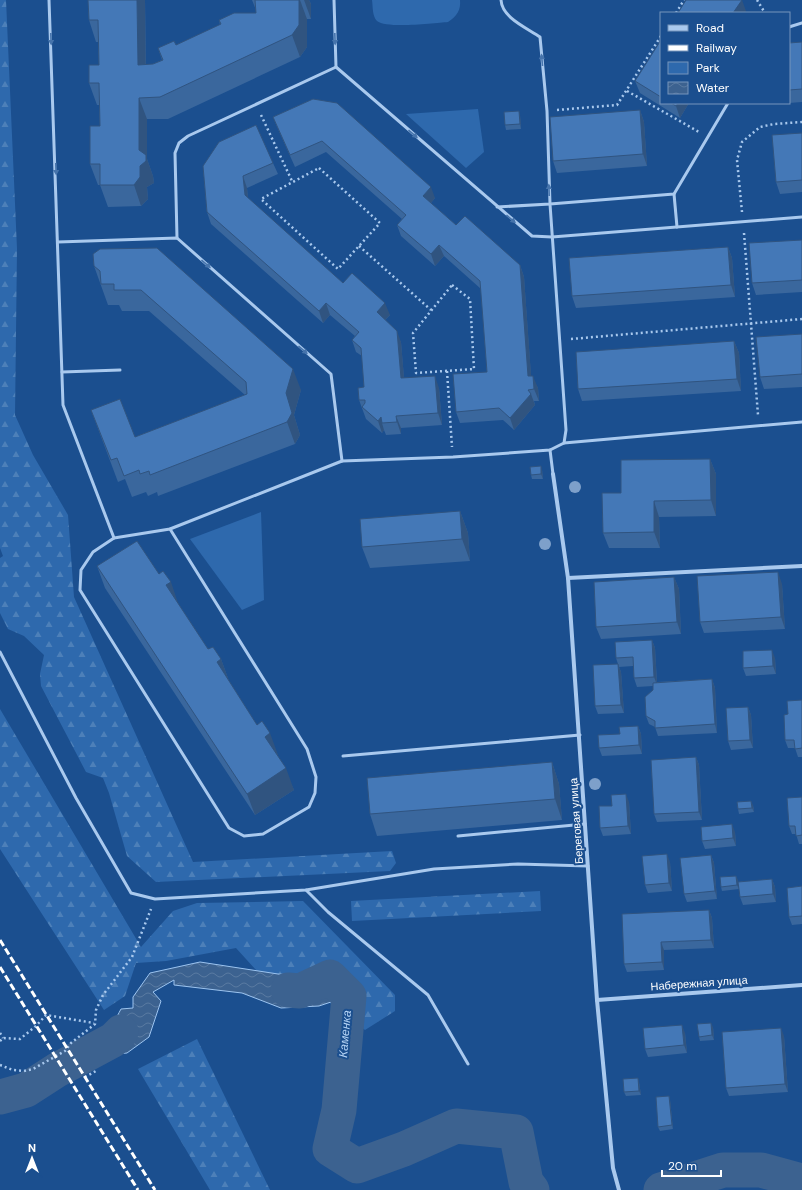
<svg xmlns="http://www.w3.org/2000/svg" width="802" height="1190" font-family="'DM Sans',sans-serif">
  <defs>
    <pattern id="forest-firs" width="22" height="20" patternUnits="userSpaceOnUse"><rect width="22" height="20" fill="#2e69ad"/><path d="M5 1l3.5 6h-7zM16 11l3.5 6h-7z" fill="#4d80b9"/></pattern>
    <pattern id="water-waves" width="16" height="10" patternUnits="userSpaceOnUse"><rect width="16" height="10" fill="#3c6290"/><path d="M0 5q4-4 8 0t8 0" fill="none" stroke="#597aa1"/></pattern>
  </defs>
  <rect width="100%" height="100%" fill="#1b4f8f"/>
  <g fill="#2e69ad">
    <path d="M372 0H460C461 10 457 16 448 22 435 23 387 29 377 21 372 16 373 7 372 0Z"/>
    <path d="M478 109 484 152 466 168 406 114Z"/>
    <path d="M261 512 264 600 242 610 190 539Z"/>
  </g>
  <g fill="url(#forest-firs)">
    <path d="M0 0H6L17 249 15 415 33 455 68 515 74 597 193 862 392 851 396 863 390 871 156 882 127 856 109 793 103 778 86 772 41 686 40 674 44 655 24 636 8 629 0 613V558L3 556 0 548Z"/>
    <path d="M0 709 141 947 173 911 197 903 303 901 395 995V1011L365 1030 318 994 267 982 236 948 166 961 136 963 125 996 104 1010 0 849Z"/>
    <path d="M540 891 541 911 352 921 351 901Z"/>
    <path d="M197 1039 270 1190H210L138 1069Z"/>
  </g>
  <g fill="url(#water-waves)" stroke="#9cc4f0">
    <path d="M200 962 278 974 330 977 349 996 319 1006 281 1008 242 993 174 985V980L153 992 161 1001 149 1037 127 1053 106 1055 94 1065 84 1067 78 1051 86 1040C109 1041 111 1027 121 1009L133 1008V997L150 973Z"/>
    <path d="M64 1060 72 1068 52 1080 49 1091 0 1113V1082L35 1072Z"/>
  </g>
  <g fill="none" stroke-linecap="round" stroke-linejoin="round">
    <g stroke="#3c6290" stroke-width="35">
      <path d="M288 990 300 991 330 977 349 996 339 1110 330 1149 357 1166 404 1149 456 1126 516 1132 526 1182 532 1190"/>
      <path d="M0 1097 26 1090 57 1070 113 1040 121 1032"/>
      <path d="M661 1190 723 1170H761L802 1181"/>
    </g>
    <g stroke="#a9c9ee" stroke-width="2.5" stroke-dasharray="2 3" stroke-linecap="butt">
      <path d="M757 0 765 13"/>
      <path d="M676 13 684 0"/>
      <path d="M627 91 699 132"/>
      <path d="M557 110 617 105 661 36"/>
      <path d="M261 115 292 181"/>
      <path d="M319 168 380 223 338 269 261 199Z"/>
      <path d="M742 212 737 160 742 142 760 127 774 124 802 122"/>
      <path d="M744 233 758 415"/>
      <path d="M359 246 431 310"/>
      <path d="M452 285 470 299 474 369 416 373 413 333Z"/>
      <path d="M571 339 802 319"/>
      <path d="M447 371 452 447"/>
      <path d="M0 1033 3 1038"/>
      <path d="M0 1041 3 1038 20 1039 36 1026 46 1015 94 1023"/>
      <path d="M0 1065 13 1070 24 1071 33 1069 65 1051 71 1043 95 1024 96 1010 103 995 132 957 151 909"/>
      <path d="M85 1077 96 1071"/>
    </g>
    <g stroke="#a9c9ee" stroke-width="3">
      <path d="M49 0 63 405 114 538 170 529 342 461 453 457 550 450 564 443 566 430 550 204 674 194 728 103"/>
      <path d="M334 0 336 67 532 236 552 237 802 217"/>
      <path d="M789 27 802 23"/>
      <path d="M674 194 677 227"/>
      <path d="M497 207 550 204 547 111 540 37C527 28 502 18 501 0"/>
      <path d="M177 238 175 153 179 143 188 136 336 67"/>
      <path d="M58 242 177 238 331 374 342 461"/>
      <path d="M62 372 120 370"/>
      <path d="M564 443 802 422"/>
      <path d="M550 450 553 474"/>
      <path d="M114 538 93 552 81 570 80 590 229 828 244 836 263 834 309 807 315 793 316 777 307 749 170 529"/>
      <path d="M0 652 76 798 131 893 155 899 306 890 434 869 518 864 588 866"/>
      <path d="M343 756 580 735"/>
      <path d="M458 836 585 824"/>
      <path d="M306 890 328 912 428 995 468 1064"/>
    </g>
    <g stroke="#a9c9ee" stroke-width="4">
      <path d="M553 474 568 578 597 1000 613 1168 619 1190"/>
      <path d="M568 578 802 566"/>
      <path d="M597 1000 802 985"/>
    </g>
    <g stroke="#fff" stroke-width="3" stroke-dasharray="7 3" stroke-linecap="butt">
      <path d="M0 940 155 1190"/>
      <path d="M0 967 138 1190"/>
    </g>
  </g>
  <g fill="#7ea0ca">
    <circle cx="575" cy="487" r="6"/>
    <circle cx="545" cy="544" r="6"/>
    <circle cx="595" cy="784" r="6"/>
  </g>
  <g fill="#3a679d">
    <path d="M88 0H145L146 64H153L162 60 158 48 176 45 220 25 219 20 256 13V10L252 0H309L311 4V19H307V47L300 57 168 119H147V159L153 176 154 183 147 187 148 199 141 206 108 207 100 185H98L90 164 100 126 99 105H97L89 83 99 65 98 42H96L89 20Z"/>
    <path d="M661 40V103H689L680 118 640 93 635 81Z"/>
    <path d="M802 42V102L789 103V43Z"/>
    <path d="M313 99 435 198 431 203 456 225 520 265 524 277 531 376 538 388 539 401H534L535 405 514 430 503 420 460 423 456 412 487 372 481 289 444 256 435 266 401 236 397 225 402 219 326 152 295 167 278 129 273 117Z"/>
    <path d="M640 110 644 122 647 166 557 173 553 161Z"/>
    <path d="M520 115 521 129 506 130 505 125Z"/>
    <path d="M802 133V192L780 194 776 182Z"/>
    <path d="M273 163 278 174 247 188 248 199 343 283 390 315 385 320 401 342 404 378 439 388 442 425 401 428V434L386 435 384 430 382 433 366 419 359 400 364 387 362 356 356 352 352 340 355 336 330 315 323 323 211 224 207 212 203 166Z"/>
    <path d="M802 240V292L756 295 752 283Z"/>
    <path d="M728 247 732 258 735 297 576 308 572 296Z"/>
    <path d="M93 254 301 390 294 415 300 435 295 444 158 496 157 492 148 496 146 492 132 497 125 479 118 482 91 410 135 437 245 395 149 311H122L119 305H108L94 266Z"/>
    <path d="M802 334V387L764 389 760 377Z"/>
    <path d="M734 341 739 353 741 391 582 401 578 389Z"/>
    <path d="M710 459 716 474V516L659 517 660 548H609L603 533 621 493Z"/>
    <path d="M542 470 543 479H532L531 475Z"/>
    <path d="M460 511 468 533 470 561 370 568 362 547Z"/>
    <path d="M97 566 178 603V604L208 649 221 659 229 681 257 725 278 755H277L294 790 255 815 105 588Z"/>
    <path d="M674 577 679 589 681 634 601 639 596 627Z"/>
    <path d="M782 584 785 629 704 633 700 622Z"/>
    <path d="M652 640 655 648 657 682 712 679 715 688 717 733 658 736 655 727 649 724 646 716 653 690V686L637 687 634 678 633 666 619 667 621 672 624 713 598 714 595 706 618 664 616 658Z"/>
    <path d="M775 658 776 674 746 676 743 668Z"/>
    <path d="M802 700V757H798L795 748H788L785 740 788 714Z"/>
    <path d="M748 707 751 715 753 748 731 750 728 741Z"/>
    <path d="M638 726 641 734 642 754 602 756 599 748 620 734Z"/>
    <path d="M696 757 699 765 702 820 657 822 654 814Z"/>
    <path d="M552 762 559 784 562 820 377 836 370 814Z"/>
    <path d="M802 797V844H799L796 834H792L789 826Z"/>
    <path d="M629 802 631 834 603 836 600 828 612 806Z"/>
    <path d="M753 805 754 812 739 814 738 809Z"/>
    <path d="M735 832 736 846 705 849 702 841Z"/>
    <path d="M711 855 714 863 717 899 687 902 684 894Z"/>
    <path d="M670 862 672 891 648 893 645 885Z"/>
    <path d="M736 876 738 882 772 879 775 887 776 902 743 905 740 897 739 889 722 891 721 887Z"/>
    <path d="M802 886V924L792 925 789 917Z"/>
    <path d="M709 910 712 918 714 948 664 950V970L627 972 624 964Z"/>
    <path d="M713 1027 714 1040 700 1041 699 1037Z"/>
    <path d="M685 1033 687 1053 648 1057 645 1049Z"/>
    <path d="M784 1036 788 1092 729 1096 726 1088Z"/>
    <path d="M639 1082 641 1095 626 1096 624 1092Z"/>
    <path d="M669 1096 670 1100 673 1129 660 1131 658 1127Z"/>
  </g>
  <g fill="#305480">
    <path d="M137 0H145L146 86 138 65Z"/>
    <path d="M299 0H300L307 19V47L300 57 292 35Z"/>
    <path d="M304 0H309L311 4V19Z"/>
    <path d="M742 0 746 11 745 13H733Z"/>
    <path d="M139 98 147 119V159L153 176 154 183 147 187 148 199 141 206 134 185Z"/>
    <path d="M678 103H689L680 118 676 106Z"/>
    <path d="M640 110 644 122 647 166 643 154Z"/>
    <path d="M519 111 520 115 521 129 520 124Z"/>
    <path d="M243 176 247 188 249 207 245 195Z"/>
    <path d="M431 187 435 198 427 208 423 196Z"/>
    <path d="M439 245 444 256 435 266 431 254Z"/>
    <path d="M728 247 732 258 735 297 731 285Z"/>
    <path d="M520 265 524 277 532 388 528 376Z"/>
    <path d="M326 303 330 315 323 323 319 311Z"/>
    <path d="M385 303 390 315 381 324 377 312Z"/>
    <path d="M397 331 401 342 405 390 401 378Z"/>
    <path d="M734 341 739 353 741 391 737 379Z"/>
    <path d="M293 369 301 390 294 415 300 435 295 444 287 422 286 393Z"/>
    <path d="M435 376 439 388 442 425 438 413Z"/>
    <path d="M533 376 538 388 539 401 534 389Z"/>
    <path d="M531 394 535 405 514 430 510 418Z"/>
    <path d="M396 416 401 428V434L397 422Z"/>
    <path d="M381 417 382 423 384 430 382 433 378 421Z"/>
    <path d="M710 459 716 474V516L711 500Z"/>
    <path d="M541 466 542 470 543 479 541 474Z"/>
    <path d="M654 501 659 517 660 548 654 532Z"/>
    <path d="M460 511 468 533 470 561 462 539Z"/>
    <path d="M778 572 782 584 785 629 781 617Z"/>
    <path d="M674 577 679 589 681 634 677 622Z"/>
    <path d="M171 582 178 603 174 607 166 585Z"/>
    <path d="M652 640 655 648 657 685 654 677Z"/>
    <path d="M772 650 775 658 776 674 773 666Z"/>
    <path d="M221 659 229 681 217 662Z"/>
    <path d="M618 664 621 672 624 713 621 705Z"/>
    <path d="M712 679 715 688 717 733 715 724Z"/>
    <path d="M748 707 751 715 753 748 750 740Z"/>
    <path d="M638 726 641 734 642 754 639 745Z"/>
    <path d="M270 733 278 755 273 758 265 737Z"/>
    <path d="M696 757 699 765 702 820 699 812Z"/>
    <path d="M552 762 559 784 562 820 555 799Z"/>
    <path d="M286 768 294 790 255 815 247 794Z"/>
    <path d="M626 794 629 802 631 834 628 826Z"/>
    <path d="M751 801 753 805 754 812 752 808Z"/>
    <path d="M732 824 735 832 736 846 733 838Z"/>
    <path d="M667 854 670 862 672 891 669 883Z"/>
    <path d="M711 855 714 863 717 899 715 891Z"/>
    <path d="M736 876 738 880 739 889 737 885Z"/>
    <path d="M772 879 775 887 776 902 773 894Z"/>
    <path d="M709 910 712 918 714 948 711 940Z"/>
    <path d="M661 942 664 950V970L662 962Z"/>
    <path d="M711 1023 713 1027 714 1040 712 1035Z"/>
    <path d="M682 1025 685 1033 687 1053 684 1045Z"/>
    <path d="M781 1028 784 1036 788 1092 785 1084Z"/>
    <path d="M638 1078 639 1082 641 1095 639 1091Z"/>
    <path d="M669 1096 670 1100 673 1129 672 1125Z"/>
  </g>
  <g fill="#4478b7" stroke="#305480">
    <path d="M88 0H137L138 65 153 64 163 60 158 48 174 41 176 45 221 24 219 20 234 13H256L255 0H299V25L292 35 160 97 139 98V150L146 155V161L140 166V177L134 185H100V164H90V126H100L99 83H89V65H99L98 20H89Z"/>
    <path d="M686 0H742L733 13H678Z"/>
    <path d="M661 40V97L635 81Z"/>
    <path d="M802 42V89L789 90V43Z"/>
    <path d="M313 99 337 103 431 187 423 196 456 225 465 216 520 265 528 376H533L534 389 528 390 531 394 510 418 499 408 456 412 453 374 487 372 480 281 439 245 431 254 397 225 406 215 322 141 290 155 273 117Z"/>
    <path d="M671 103H678L676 106Z"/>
    <path d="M640 110 643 154 553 161 550 117Z"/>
    <path d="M519 111 520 124 505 125 504 112Z"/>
    <path d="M256 125 273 163 243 176 245 195 343 283 352 273 385 303 377 312 397 331 401 378 435 376 438 413 396 416 397 422 382 423 381 417 378 421 362 407 365 403V400H359L358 388 364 387 361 348 352 340 359 332 326 303 319 311 207 212 203 166 219 142Z"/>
    <path d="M802 133V180L776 182 772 135Z"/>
    <path d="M802 240V280L752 283 749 243Z"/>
    <path d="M728 247 731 285 572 296 569 258Z"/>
    <path d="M157 248 293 369 286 393 292 413 287 422 150 475 149 471 140 474 139 470 124 476 117 458 111 460 91 410 120 399 135 437 247 394 246 382 141 290H114V284H101L100 271 94 266 93 254 100 249Z"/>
    <path d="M802 334V374L760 377 756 337Z"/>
    <path d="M734 341 737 379 578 389 576 352Z"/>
    <path d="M710 459 711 500 654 501V532L603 533 602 493H621V460Z"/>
    <path d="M541 466V474L531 475 530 467Z"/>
    <path d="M460 511 462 539 362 547 360 519Z"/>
    <path d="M137 541 159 574 163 571 171 582 166 585 208 649 213 647 221 659 217 662 257 725 262 721 270 733 265 737 286 768 247 794 97 566Z"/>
    <path d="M778 572 781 617 700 622 697 576Z"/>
    <path d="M674 577 677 622 596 627 594 582Z"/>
    <path d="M652 640 654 677 634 678 633 657 616 658 615 642Z"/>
    <path d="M772 650 773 666 743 668V651Z"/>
    <path d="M618 664 621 705 595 706 593 665Z"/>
    <path d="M712 679 715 724 655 728V721L646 716 645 697 653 690V683Z"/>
    <path d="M802 700V748L795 749 794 740H785L784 715 788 714 787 701Z"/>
    <path d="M748 707 750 740 728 741 726 708Z"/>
    <path d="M638 726 639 745 599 748 598 735 620 734 619 727Z"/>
    <path d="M696 757 699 812 654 814 651 760Z"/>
    <path d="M552 762 555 799 370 814 367 778Z"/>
    <path d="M626 794 628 826 600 828 599 806H612L611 795Z"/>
    <path d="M802 797V835L796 836 795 826H789L787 798Z"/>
    <path d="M751 801 752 808 738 809 737 802Z"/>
    <path d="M732 824 733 838 702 841 701 827Z"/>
    <path d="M667 854 669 883 645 885 642 856Z"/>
    <path d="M711 855 715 891 684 894 680 858Z"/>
    <path d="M736 876 737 885 721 887 720 877Z"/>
    <path d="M772 879 773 894 740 897 738 882Z"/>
    <path d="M802 886V916L789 917 787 888Z"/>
    <path d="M709 910 711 940 661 942 662 962 624 964 622 914Z"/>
    <path d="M711 1023 712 1035 699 1037 697 1024Z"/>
    <path d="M682 1025 684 1045 645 1049 643 1028Z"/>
    <path d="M781 1028 785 1084 726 1088 722 1032Z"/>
    <path d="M638 1078 639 1091 624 1092 623 1079Z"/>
    <path d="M669 1096 672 1125 658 1127 656 1097Z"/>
  </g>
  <defs><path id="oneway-solid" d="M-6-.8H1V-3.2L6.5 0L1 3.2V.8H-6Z"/></defs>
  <g fill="#4674ac">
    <use href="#oneway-solid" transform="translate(51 39) rotate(88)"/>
    <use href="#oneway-solid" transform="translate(335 39) rotate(88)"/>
    <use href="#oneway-solid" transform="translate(542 60) rotate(-95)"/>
    <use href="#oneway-solid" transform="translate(413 134) rotate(41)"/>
    <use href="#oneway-solid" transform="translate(56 169) rotate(88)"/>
    <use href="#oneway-solid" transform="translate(549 190) rotate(-92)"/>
    <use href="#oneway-solid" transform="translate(511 219) rotate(40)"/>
    <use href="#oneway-solid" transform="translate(206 264) rotate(41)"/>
    <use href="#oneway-solid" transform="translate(303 350) rotate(41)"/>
  </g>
  <g text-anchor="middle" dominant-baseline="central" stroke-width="4" stroke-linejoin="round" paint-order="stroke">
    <g font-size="11" fill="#fff" stroke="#1b4f8f">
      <text transform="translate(576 821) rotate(-94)">Береговая улица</text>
      <text transform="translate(699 983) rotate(-4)">Набережная улица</text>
    </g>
    <g font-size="12" font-style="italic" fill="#b5d3f5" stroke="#1b4f8f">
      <text transform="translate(345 1034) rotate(-85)">Каменка</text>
    </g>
  </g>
  <rect x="660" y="12" width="130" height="92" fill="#1b4f8f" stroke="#7695bc"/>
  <rect x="668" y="25" width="20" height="6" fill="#a9c9ee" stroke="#7695bc"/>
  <text x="696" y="32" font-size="12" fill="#ffffff">Road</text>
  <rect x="668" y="45" width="20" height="6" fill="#ffffff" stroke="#7695bc"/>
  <text x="696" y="52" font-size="12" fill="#ffffff">Railway</text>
  <rect x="668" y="62" width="20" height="12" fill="#2e69ad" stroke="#7695bc"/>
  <text x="696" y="72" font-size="12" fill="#ffffff">Park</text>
  <rect x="668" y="82" width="20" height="12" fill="url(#water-waves)" stroke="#7695bc"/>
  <text x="696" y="92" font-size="12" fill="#ffffff">Water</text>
  <g transform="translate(32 1158)" stroke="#1b4f8f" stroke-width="3" paint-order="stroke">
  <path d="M0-3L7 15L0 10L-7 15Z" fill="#ffffff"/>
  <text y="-6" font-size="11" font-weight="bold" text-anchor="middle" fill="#ffffff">N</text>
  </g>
  <path d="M662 1170v6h59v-6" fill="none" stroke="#ffffff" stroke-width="2"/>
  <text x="668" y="1170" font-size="12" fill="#ffffff" stroke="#1b4f8f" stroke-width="3" paint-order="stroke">20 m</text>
</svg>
